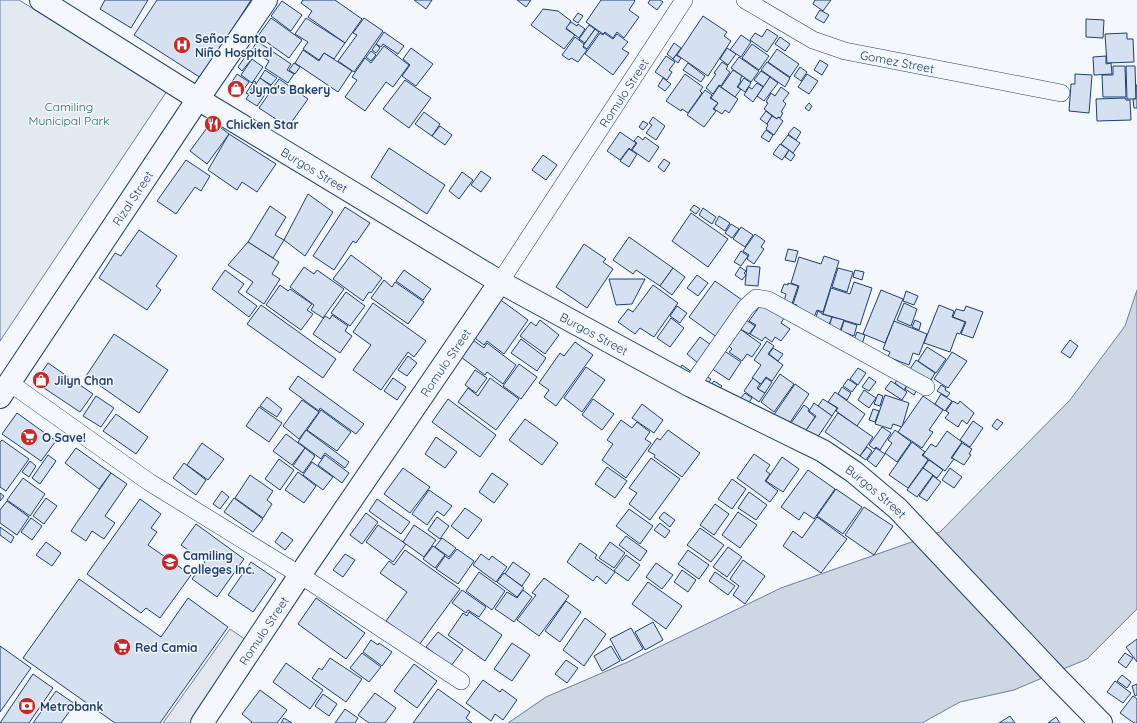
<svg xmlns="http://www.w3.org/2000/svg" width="1137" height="723" font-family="Quicksand,sans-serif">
  <rect width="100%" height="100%" fill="#f4f7fb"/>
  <path fill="#e3e9f0" stroke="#687fa3" d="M0 0H19L167 91 0 341Z"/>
  <path fill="#e3e8f0" stroke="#687fa3" d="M230 629 252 644 198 723H163Z"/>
  <path fill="#cfd7e4" stroke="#687fa3" d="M1137 290V609L1087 659 1014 690 960 702 922 723H508L546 697 630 661 781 588 940 532 1070 400 1125 326Z"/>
  <g fill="#d5e0f0" stroke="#1d3f73">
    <path d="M105 0H148L131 28 100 9Z"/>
    <path d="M157 0H251L201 78 134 35Z"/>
    <path d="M303 0H335L362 19 345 43 308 17 312 11 301 3Z"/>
    <path d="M414 0H432L426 9Z"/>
    <path d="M517 0H531L526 7Z"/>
    <path d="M601 0H634L635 1 629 10 639 17 624 38 617 32 613 38 605 32 603 34 586 22Z"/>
    <path d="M650 0H660L663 2 657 10 648 3Z"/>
    <path d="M815 0H831L823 11 813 4Z"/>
    <path d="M282 1 302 15 291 31 271 16Z"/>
    <path d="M543 9 558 11 571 21 566 29 575 35 564 49 531 25Z"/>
    <path d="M820 10 829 15 824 23 815 18Z"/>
    <path d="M578 13 583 16 578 23 573 20Z"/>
    <path d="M703 16 727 32 724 36 731 41 708 76 677 55Z"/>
    <path d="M271 18 302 40 289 58 258 36Z"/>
    <path d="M306 18 345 43 334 59 324 53 319 60 303 49 308 42 295 34Z"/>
    <path d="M364 18 383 31 354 72 338 61 357 35 353 33Z"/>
    <path d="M1086 19 1104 20 1103 38 1086 37Z"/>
    <path d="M571 22 577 26 578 24 585 29 579 38 566 28Z"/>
    <path d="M589 25 595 29 585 43 579 39Z"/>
    <path d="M595 29 599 32 587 49 583 46Z"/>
    <path d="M767 29 778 36 767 52 750 40 755 33 762 37Z"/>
    <path d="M384 32 404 46 398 54 383 44 381 47 376 44Z"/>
    <path d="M600 33 603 35 604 33 613 39 617 34 628 42 622 49 629 53 613 75 585 54Z"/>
    <path d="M1127 33V39H1133L1134 62 1107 63 1105 34Z"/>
    <path d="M741 35 751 42 741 57 730 50Z"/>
    <path d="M575 37 584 44 583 47 587 50 578 62 571 58 569 60 562 55Z"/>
    <path d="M780 37 790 44 785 51 775 44Z"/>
    <path d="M257 41 291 64 287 70 294 74 288 83 265 68 269 61 252 50Z"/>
    <path d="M674 43 681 48 673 59 667 54Z"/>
    <path d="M376 44 380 48 376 53 372 50Z"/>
    <path d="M752 44 769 56 759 70 742 58Z"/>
    <path d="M384 46 409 65 393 87 386 82 365 111 345 97 357 80 352 77 365 58 371 63Z"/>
    <path d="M411 48 433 64 416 86 402 76 410 65 403 59Z"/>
    <path d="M727 48 736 54 728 65 720 59Z"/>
    <path d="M777 49 799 64 790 77 768 62Z"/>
    <path d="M303 50 319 61 324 53 352 71 338 92 295 63Z"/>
    <path d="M371 51 376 55 371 61 366 57Z"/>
    <path d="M676 55 681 58 678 63 673 59Z"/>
    <path d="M666 56 675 62 669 70 672 72 667 80 655 72Z"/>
    <path d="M1106 56V64L1111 63 1112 74 1094 75 1093 57Z"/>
    <path d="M245 57 250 61 242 71 238 67Z"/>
    <path d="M739 57 759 71 751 82 731 68Z"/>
    <path d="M252 59 263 67 252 83 241 75Z"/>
    <path d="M820 60 828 65 822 75 814 70Z"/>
    <path d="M722 62 728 66 726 69 730 72 721 86 719 85 713 94 706 88 716 74 714 73Z"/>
    <path d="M767 62 790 78 785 87 761 70Z"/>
    <path d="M294 63 300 67 295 74 289 70Z"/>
    <path d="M688 63 705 76 701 82 683 70Z"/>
    <path d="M1113 66H1125L1126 97H1103L1102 75H1113Z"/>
    <path d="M1126 66H1135L1136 99H1127Z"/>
    <path d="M800 67 807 72 801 81 794 76Z"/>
    <path d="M265 70 277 78 271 85 260 78Z"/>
    <path d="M733 70 742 76 740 80 741 81 737 87 741 89 735 97 721 87Z"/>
    <path d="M761 71 770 77 764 87 754 80Z"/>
    <path d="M237 74 249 82 239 96 228 88Z"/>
    <path d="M685 74 703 87 700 91 702 93 688 113 682 109 681 111 666 101Z"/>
    <path d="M807 74 818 81 809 94 798 87Z"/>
    <path d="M1075 74 1092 75 1089 113 1069 111 1071 84H1075Z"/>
    <path d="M770 77 778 83 764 101 757 96Z"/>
    <path d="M260 78 271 86 257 106 246 99Z"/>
    <path d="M663 78 671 84 665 91 658 86Z"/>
    <path d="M744 78 751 83 745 92 738 87Z"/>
    <path d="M279 79 308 99 288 127 259 108Z"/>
    <path d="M405 80 431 98 409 128 383 109Z"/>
    <path d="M254 81 256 82 248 94 246 93Z"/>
    <path d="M757 83 763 87 753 102 744 95 749 87 752 89Z"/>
    <path d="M1136 85H1137V108H1134L1133 99H1136Z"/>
    <path d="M719 86 738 99 729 113 725 110 722 114 714 109 718 103 711 98Z"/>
    <path d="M781 87 789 93 783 101 786 104 781 112 783 113 780 118 778 117 777 119 764 109 768 103 766 102 771 93 775 96Z"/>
    <path d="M705 90 712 95 710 98 718 103 713 109 716 111 704 127 687 115Z"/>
    <path d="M1125 98 1126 100H1130L1131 120 1097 121 1096 99Z"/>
    <path d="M809 103 812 106 809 111 805 108Z"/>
    <path d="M766 111 772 116 767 124 760 119Z"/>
    <path d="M424 112 440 124 432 136 415 124Z"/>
    <path d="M772 116 777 119 778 117 783 121 774 135 766 129 768 125 767 124Z"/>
    <path d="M653 117 665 126 656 140 646 133 652 125 649 123Z"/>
    <path d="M212 121 229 134 207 164 190 151Z"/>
    <path d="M643 121 648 124 643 130 639 127Z"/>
    <path d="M440 126 452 135 445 145 432 136Z"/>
    <path d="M794 127 801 132 796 140 788 134Z"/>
    <path d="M766 130 773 135 769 142 761 137Z"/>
    <path d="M620 132 636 143 631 150 629 148 620 160 607 151Z"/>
    <path d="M229 134 276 164 257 192 242 182 237 190 208 170Z"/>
    <path d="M788 135 800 143 793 153 781 144Z"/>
    <path d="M638 136 643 140 645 137 659 147 649 162 632 150 637 143 634 141Z"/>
    <path d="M780 144 789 150 782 160 773 154Z"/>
    <path d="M389 148 445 185 427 214 371 177Z"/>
    <path d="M629 149 637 154 629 167 620 161Z"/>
    <path d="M789 150 795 155 791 161 785 157Z"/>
    <path d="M543 155 557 165 546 180 532 170Z"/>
    <path d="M664 159 670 163 664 172 658 167Z"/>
    <path d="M186 160 210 176 201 191 195 187 176 214 157 201Z"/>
    <path d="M481 171 491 178 481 192 471 185Z"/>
    <path d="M462 172 473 180 459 199 449 191Z"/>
    <path d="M308 194 333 212 305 256 284 240Z"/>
    <path d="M694 205 700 209 696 214 690 210Z"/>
    <path d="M270 206 286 217 275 235 284 240 273 258 248 242Z"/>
    <path d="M345 207 370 223 356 243 353 241 334 270 313 256Z"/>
    <path d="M703 208 716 217 712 224 699 215Z"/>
    <path d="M691 213 728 239 708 267 672 241Z"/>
    <path d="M719 216 730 223 725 231 715 224Z"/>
    <path d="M731 224 739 229 732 238 725 233Z"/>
    <path d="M741 227 753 235 745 247 733 239Z"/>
    <path d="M139 230 177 256 156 286 161 290 147 310 99 278 115 253 121 256Z"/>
    <path d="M755 234 765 241 761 247 764 249 754 264 747 259 749 255 743 251Z"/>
    <path d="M629 237 673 268 660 286 636 270 633 274 613 260Z"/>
    <path d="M248 242 279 262 272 274 280 279 264 304 246 292 253 282 228 265Z"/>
    <path d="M584 244 606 259 603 262 613 269 587 308 556 287Z"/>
    <path d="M788 249 798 251 795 262 785 260Z"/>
    <path d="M741 251 748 256 741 266 734 262Z"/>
    <path d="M351 255 382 278 371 293 369 292 363 301 333 279Z"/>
    <path d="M824 256 839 261 823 312 817 310 814 317 795 311 797 305 793 304 799 286 791 283 799 257 821 264Z"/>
    <path d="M747 266 760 267 758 286 745 285Z"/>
    <path d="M304 267 314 274 317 270 344 289 323 318 311 310 314 305 290 287Z"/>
    <path d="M740 267 746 271 744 273 746 275 742 280 735 275Z"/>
    <path d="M673 268 685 277 672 295 660 286Z"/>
    <path d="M838 268 853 272 847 292 832 287Z"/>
    <path d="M225 270 244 284 238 292 257 306 249 317 212 289Z"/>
    <path d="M404 270 431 289 423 300 396 281Z"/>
    <path d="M855 270 864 272 862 280 853 277Z"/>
    <path d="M697 275 708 283 698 296 687 288Z"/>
    <path d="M609 279H645L632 304 616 305Z"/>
    <path d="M384 280 392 287 395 282 424 302 408 324 371 298Z"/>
    <path d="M715 281 745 302 718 338 689 317Z"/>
    <path d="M854 282 872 288 860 325 823 314 831 288 850 294Z"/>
    <path d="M788 283 798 286 792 304 784 302 786 294 781 292 784 284 788 285Z"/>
    <path d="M280 285 288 291 290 289 312 304 307 310 313 314 301 330 266 305Z"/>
    <path d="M653 285 678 303 654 337 640 328 635 334 618 322 628 309 633 312Z"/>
    <path d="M881 290 903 299 885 343 863 334Z"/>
    <path d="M906 291 918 296 914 305 903 301Z"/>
    <path d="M346 292 365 306 350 326 331 313Z"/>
    <path d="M498 298 528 320 504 354 487 341 484 345 472 336Z"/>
    <path d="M373 303 426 341 414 357 408 352 381 390 353 370 371 345 353 332Z"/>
    <path d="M762 303 784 318 781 323 790 329 781 341 775 337 772 342 765 337 762 341 750 334 756 325 749 321Z"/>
    <path d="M904 303 917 309 911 326 897 320Z"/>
    <path d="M261 305 336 359 323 378 247 324Z"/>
    <path d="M939 305 954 311 952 317 965 322 960 334 957 333 950 352 924 343Z"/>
    <path d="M677 306 687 313 680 323 670 316Z"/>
    <path d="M966 306 983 312 973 338 961 334 966 322 953 317 956 309 964 311Z"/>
    <path d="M818 311 822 313V314L832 317 828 327 814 322Z"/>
    <path d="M332 315 348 326 345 331 352 336 340 353 313 334 325 316 330 319Z"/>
    <path d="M832 317 844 320 840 331 829 327Z"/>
    <path d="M671 318 684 328 670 347 657 338Z"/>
    <path d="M743 318 755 326 749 334 737 327Z"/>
    <path d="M540 320 559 335 545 354 520 336 531 322 536 326Z"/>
    <path d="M915 320 921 323 919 330 912 327Z"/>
    <path d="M844 321 857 325 854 336 841 331Z"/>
    <path d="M894 321 927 334 919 355 913 353 909 365 888 357 890 352 883 349Z"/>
    <path d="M740 329 761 344 752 357 747 354 742 361 729 352 732 349 729 346Z"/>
    <path d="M857 332 865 335 862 344 854 340Z"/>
    <path d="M114 334 168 370 139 413 86 376Z"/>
    <path d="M700 337 711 345 698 363 687 354Z"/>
    <path d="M521 339 546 358 537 371 511 353Z"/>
    <path d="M473 340 484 348 487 343 516 365 503 384 487 372 485 375 461 357Z"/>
    <path d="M1070 340 1078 346 1070 358 1061 352Z"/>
    <path d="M767 341 774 346 768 354 783 365 772 381 766 377 761 384 752 378 761 365 754 360Z"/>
    <path d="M575 342 593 355 556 406 544 397 549 390 539 383 560 353 564 356Z"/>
    <path d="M927 347 946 359 936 373 918 361Z"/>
    <path d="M773 348 783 354 778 361 769 354Z"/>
    <path d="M723 350 741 362 729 380 711 368Z"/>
    <path d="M952 352 967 361 948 388 934 379Z"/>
    <path d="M408 356 417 363 407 376 398 370Z"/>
    <path d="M916 360 935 373 928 385 908 372Z"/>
    <path d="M48 363 93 394 80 412 35 382Z"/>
    <path d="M519 364 537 377 521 399 503 386Z"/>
    <path d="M682 365 696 375 677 373Z"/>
    <path d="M586 367 605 380 582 412 564 398Z"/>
    <path d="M858 368 866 373 858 385 850 379Z"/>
    <path d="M475 370 487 378 476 393 465 385Z"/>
    <path d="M780 374 794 384 774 412 761 402Z"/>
    <path d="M704 375 711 379 707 385 700 380Z"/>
    <path d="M298 376 364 424 356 434 320 408 319 411 289 389Z"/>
    <path d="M900 376 909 382 904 390 895 383Z"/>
    <path d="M869 377 876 382 869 391 862 387Z"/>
    <path d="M393 378 406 387 397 400 384 391Z"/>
    <path d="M490 378 519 399 496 430 458 402 468 388 478 396Z"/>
    <path d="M753 378 760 384 757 388 765 393 759 402 744 391Z"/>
    <path d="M766 378 772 382 765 393 758 389Z"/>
    <path d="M848 379 857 385 852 392 843 386Z"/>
    <path d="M714 381 722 386 718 391 710 386Z"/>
    <path d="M891 381 907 392 902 400 885 389Z"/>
    <path d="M910 382 918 388 914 395 905 389Z"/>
    <path d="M795 384 809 394 789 424 773 416Z"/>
    <path d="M941 385 946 388 945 390 950 393 947 397 937 391Z"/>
    <path d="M842 387 851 393 847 400 838 394Z"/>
    <path d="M864 390 876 398 869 408 858 400Z"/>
    <path d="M835 392 865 414 857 426 836 411 838 408 828 402Z"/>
    <path d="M745 393 752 398 748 404 740 399Z"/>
    <path d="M878 394 883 396 880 406 874 404Z"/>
    <path d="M941 394 952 401 945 411 935 404Z"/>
    <path d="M885 395 909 403 902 427 893 424 891 429 875 424Z"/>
    <path d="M96 396 114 408 101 427 83 416Z"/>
    <path d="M923 396 943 410 929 430 933 432 922 448 898 432Z"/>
    <path d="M267 397 282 409 277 417 260 406Z"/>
    <path d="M448 399 496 435 480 457 432 422Z"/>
    <path d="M593 399 614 414 602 430 582 415Z"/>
    <path d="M823 399 837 408 832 416 818 406Z"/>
    <path d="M302 400 319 412 299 439 283 426Z"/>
    <path d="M953 401 958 404 960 401 974 413 967 424 962 420 958 427 945 418 949 413 946 411Z"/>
    <path d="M814 403 832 416 817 438 806 430 816 416 809 411Z"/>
    <path d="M642 404 663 420 654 433 632 418Z"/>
    <path d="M804 405 809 409 808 411 815 417 804 433 791 423Z"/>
    <path d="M259 407 282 423 269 442 246 426Z"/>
    <path d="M873 409 879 411 875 422 869 420Z"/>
    <path d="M321 410 351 432 337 451 307 430Z"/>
    <path d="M17 413 56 441 41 461 2 434Z"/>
    <path d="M838 413 873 437 860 456 825 432Z"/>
    <path d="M116 414 148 437 136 454 103 431Z"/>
    <path d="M525 419 558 443 542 465 509 440Z"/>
    <path d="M997 419 1003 423 997 430 992 426Z"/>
    <path d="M621 420 632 428 637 422 650 432 645 439 651 443 626 478 602 460 613 444 607 440Z"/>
    <path d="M973 421 983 428 970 447 960 440Z"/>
    <path d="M882 427 891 433 880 450 876 447 874 449 869 445Z"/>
    <path d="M306 430 349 462 345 468 325 453 321 459 298 442Z"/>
    <path d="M668 430 700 453 682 477 654 457 655 455 648 451 657 438 660 440Z"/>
    <path d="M895 430 911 442 897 462 885 453 892 443 888 440Z"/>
    <path d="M947 431 962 442 951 458 954 459 945 471 923 455 931 444 936 447Z"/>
    <path d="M286 434 305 448 292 465 273 451Z"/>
    <path d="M436 437 457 452 445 468 425 454Z"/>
    <path d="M2 440 29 459 6 491 0 487V442Z"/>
    <path d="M912 442 925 452 922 455 928 460 908 488 889 475Z"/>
    <path d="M202 443 224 459 208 480 187 465Z"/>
    <path d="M962 443 972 449 969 454 971 455 964 465 952 458Z"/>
    <path d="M867 447 872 451 866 460 860 456Z"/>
    <path d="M76 448 111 473 99 489 65 463Z"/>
    <path d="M305 448 315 456 303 473 293 466Z"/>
    <path d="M876 448 885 454 876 467 867 460Z"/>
    <path d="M754 454 770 465 766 471 770 474 765 481 778 491 770 502 737 478Z"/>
    <path d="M48 455 56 461 40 484 32 478Z"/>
    <path d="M325 455 349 473 342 483 318 465Z"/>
    <path d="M782 457 799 469 783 492 766 481Z"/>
    <path d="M651 458 680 479 650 520 629 504 637 493 629 488Z"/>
    <path d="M279 459 294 470 280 490 265 479Z"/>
    <path d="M929 460 943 470 937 478 923 468Z"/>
    <path d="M30 461 36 466 29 477 22 472Z"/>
    <path d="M312 462 333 477 323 490 303 475Z"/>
    <path d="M184 463 206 480 196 495 173 478Z"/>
    <path d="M607 467 627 481 615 498 595 484Z"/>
    <path d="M403 468 430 487 410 513 384 494Z"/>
    <path d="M923 468 933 475 917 497 907 490Z"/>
    <path d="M950 468 962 477 954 488 942 480Z"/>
    <path d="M808 470 835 489 814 519 804 512 799 520 781 507Z"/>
    <path d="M298 472 316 486 304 503 285 490Z"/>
    <path d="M111 473 127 484 105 516 115 523 104 539 92 531 86 541 71 531Z"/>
    <path d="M492 473 508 484 494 503 479 492Z"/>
    <path d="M250 475 273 491 267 500 272 504 263 518 235 498Z"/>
    <path d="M933 476 941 482 927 501 919 496Z"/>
    <path d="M23 478 45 494 30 516 7 500Z"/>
    <path d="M732 479 746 489 732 509 718 499Z"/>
    <path d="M836 489 862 507 843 534 817 516Z"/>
    <path d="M429 490 452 506 444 516 437 511 427 525 412 514Z"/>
    <path d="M222 491 229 497 220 509 213 504Z"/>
    <path d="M749 492 767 505 756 520 738 508Z"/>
    <path d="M0 493 4 496 0 501Z"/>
    <path d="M46 498 57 506 44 524 33 516Z"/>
    <path d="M234 498 263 519 253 532 224 512Z"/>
    <path d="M140 499 161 514 151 528 157 532 148 545 191 575 160 618 146 608 141 613 87 574Z"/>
    <path d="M377 499 410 522 401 534 369 511Z"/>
    <path d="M7 501 29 517 17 535 0 523V510Z"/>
    <path d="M715 504 729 514 714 535 700 525Z"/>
    <path d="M864 507 893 526 874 555 845 535Z"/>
    <path d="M465 508 482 520 468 539 451 526Z"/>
    <path d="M629 509 653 526 640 544 616 526Z"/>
    <path d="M664 512 675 520 670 527 659 518Z"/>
    <path d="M738 512 757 525 740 548 722 535Z"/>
    <path d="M366 513 378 522 362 544 350 535Z"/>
    <path d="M437 517 449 526 440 539 428 530Z"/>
    <path d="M817 517 847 539 821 573 783 546 793 531 802 538Z"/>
    <path d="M31 518 42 526 32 540 21 532Z"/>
    <path d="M660 523 670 531 665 538 654 530Z"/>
    <path d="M196 524 244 559 217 597 192 579 205 562 181 545Z"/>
    <path d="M378 525 406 544 393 562 366 542Z"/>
    <path d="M414 525 436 540 424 557 403 542Z"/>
    <path d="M0 527 14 537 11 543 0 535Z"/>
    <path d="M700 528 724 545 711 562 687 545Z"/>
    <path d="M282 532 293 540 285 550 275 542Z"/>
    <path d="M626 536 647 551 640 561 619 545Z"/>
    <path d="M442 538 456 548 449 557 435 547Z"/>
    <path d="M46 542 61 553 52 566 36 555Z"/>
    <path d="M610 542 625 553 614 568 599 558Z"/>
    <path d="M580 543 597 555 595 558 615 572 606 584 597 576 593 581 567 562Z"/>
    <path d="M433 546 445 555 435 568 423 559Z"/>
    <path d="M728 547 742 557 727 577 713 567Z"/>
    <path d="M457 549 474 561 458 584 436 569 445 556 449 559Z"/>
    <path d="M405 550 460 589 419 645 386 621 407 592 380 573 389 561 394 565Z"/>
    <path d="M688 550 709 565 699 579 678 564Z"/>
    <path d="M345 554 355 560 343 577 333 570Z"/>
    <path d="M481 554 489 560 492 556 507 567 496 582 473 565Z"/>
    <path d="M626 555 640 565 628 581 614 571Z"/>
    <path d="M743 560 765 576 745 604 733 595 739 586 730 579Z"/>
    <path d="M251 562 276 579 253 612 228 595Z"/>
    <path d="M513 562 530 574 522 586 505 574Z"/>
    <path d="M656 563 673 575 662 589 646 577Z"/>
    <path d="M682 570 696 580 688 592 674 582Z"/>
    <path d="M479 572 505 591 492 610 466 591Z"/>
    <path d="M715 572 735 586 728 595 709 581Z"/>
    <path d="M504 573 524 588 517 597 497 582Z"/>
    <path d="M544 578 569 596 539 636 517 620 536 595 532 593Z"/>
    <path d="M79 579 161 637 188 598 228 627 160 723H115L23 658Z"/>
    <path d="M648 582 682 606 666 629 632 604Z"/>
    <path d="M462 590 486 607 479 617 468 610 466 613 452 603Z"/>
    <path d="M523 590 532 597 514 622 495 609 507 592 517 598Z"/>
    <path d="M316 598 365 633 346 659 298 624Z"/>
    <path d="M566 601 581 612 560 642 545 631Z"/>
    <path d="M469 612 502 635 485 661 448 635 463 613 467 616Z"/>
    <path d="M585 618 606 634 584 666 563 650Z"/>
    <path d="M653 622 663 640 645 650 635 632Z"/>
    <path d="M631 628 643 649 622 661 610 639Z"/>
    <path d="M438 632 463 650 451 666 426 647Z"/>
    <path d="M1137 639V662L1126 647Z"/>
    <path d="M371 640 378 645 379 643 392 652 382 666 363 652Z"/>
    <path d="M512 643 530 655 512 681 494 669Z"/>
    <path d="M0 646 31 668 0 712Z"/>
    <path d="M611 646 620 661 602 671 594 656Z"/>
    <path d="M362 653 381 667 369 682 350 668Z"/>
    <path d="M1125 653 1133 658 1126 668 1118 662Z"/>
    <path d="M330 658 362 679 346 702 312 678 319 668 322 670Z"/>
    <path d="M566 660 578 668 567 683 555 674Z"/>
    <path d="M286 663 323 690 310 709 273 682Z"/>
    <path d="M414 664 437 681 417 708 394 691Z"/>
    <path d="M33 674 53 688 29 723H0Z"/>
    <path d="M1122 675 1131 682 1127 688 1117 681Z"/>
    <path d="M483 680 500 692 502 689 517 700 503 720 495 714 491 721 466 703Z"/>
    <path d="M1115 681 1131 693 1123 703 1107 692Z"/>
    <path d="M1137 684V695L1135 696 1132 686Z"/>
    <path d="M438 689 470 712 466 718 472 723H413Z"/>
    <path d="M260 690 287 710 277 723H251L252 722 242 714Z"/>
    <path d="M56 691 75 704 61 723H33Z"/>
    <path d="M375 693 396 708 385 723H369L358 715Z"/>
    <path d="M323 694 337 704 329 716 315 706Z"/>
    <path d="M1133 696 1137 699V723H1134L1120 713Z"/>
    <path d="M345 709 358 718 355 723H335Z"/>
    <path d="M1010 716 1015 723H999Z"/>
    <path d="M1056 717 1060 723H1048Z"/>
    <path d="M284 718 292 723H281Z"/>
  </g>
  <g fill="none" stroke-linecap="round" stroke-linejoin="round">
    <defs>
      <g id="street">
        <path id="s1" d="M745 0 813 40 845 51 1061 93"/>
        <path id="s2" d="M500 282 684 0"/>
        <path d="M10 383 149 482 300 575 461 681"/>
        <path d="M691 386 746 307 756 298 768 300 926 387"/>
      </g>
      <g id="secondary">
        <path id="s3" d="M41 0 198 99 500 282 691 386 823 451 854 472 898 509 1057 678 1101 723"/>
        <path id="s4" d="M0 397 198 99 266 0"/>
        <path id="s5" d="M202 723 300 575 500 282"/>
      </g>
    </defs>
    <use href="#street" stroke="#1d3f73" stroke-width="18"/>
    <use href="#secondary" stroke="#1d3f73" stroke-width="24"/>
    <use href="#street" stroke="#f4f7fb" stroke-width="17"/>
    <use href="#secondary" stroke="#f4f7fb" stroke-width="22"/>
  </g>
  <defs>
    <symbol id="hospital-disc" viewBox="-11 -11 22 22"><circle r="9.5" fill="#c62828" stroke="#f4f7fb"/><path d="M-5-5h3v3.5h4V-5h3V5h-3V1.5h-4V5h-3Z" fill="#fff"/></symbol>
    <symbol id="shop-disc" viewBox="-11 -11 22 22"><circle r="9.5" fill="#c62828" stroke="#f4f7fb"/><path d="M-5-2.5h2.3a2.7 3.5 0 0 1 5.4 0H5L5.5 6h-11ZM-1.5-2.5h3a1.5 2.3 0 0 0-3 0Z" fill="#fff"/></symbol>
    <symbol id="restaurant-disc" viewBox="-11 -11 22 22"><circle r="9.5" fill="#c62828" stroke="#f4f7fb"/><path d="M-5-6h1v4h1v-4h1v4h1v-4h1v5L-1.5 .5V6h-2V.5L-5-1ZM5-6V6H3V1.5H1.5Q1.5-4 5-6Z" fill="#fff"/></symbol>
    <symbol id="supermarket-disc" viewBox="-11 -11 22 22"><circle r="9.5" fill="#c62828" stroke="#f4f7fb"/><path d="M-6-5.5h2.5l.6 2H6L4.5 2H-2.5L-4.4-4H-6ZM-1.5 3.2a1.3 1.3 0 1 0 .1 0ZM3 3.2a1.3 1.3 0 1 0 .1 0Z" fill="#fff"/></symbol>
    <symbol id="school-disc" viewBox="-11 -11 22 22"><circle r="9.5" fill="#c62828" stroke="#f4f7fb"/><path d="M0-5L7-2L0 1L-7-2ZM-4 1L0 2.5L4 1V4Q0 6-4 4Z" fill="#fff"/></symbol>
    <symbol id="bank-disc" viewBox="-11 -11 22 22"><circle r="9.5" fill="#c62828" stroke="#f4f7fb"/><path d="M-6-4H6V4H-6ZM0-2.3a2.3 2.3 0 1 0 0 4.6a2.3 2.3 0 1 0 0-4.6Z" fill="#fff"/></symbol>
  </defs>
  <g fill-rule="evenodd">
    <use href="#hospital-disc" x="172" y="35" width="20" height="20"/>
    <use href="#shop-disc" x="226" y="79" width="20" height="20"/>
    <use href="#restaurant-disc" x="203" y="114" width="20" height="20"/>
    <use href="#shop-disc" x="31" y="370" width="20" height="20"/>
    <use href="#supermarket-disc" x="19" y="427" width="20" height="20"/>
    <use href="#school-disc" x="160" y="552" width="20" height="20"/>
    <use href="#supermarket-disc" x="112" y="637" width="20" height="20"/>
    <use href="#bank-disc" x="17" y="696" width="20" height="20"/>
  </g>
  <g text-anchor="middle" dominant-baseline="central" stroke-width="3" stroke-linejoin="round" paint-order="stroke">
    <g font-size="12" font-weight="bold" fill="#1d3f73" stroke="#f4f7fb" text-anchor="start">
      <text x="195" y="38">Señor Santo<tspan x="195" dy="14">Niño Hospital</tspan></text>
      <text x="249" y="89">Jyna's Bakery</text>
      <text x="226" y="124">Chicken Star</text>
      <text x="54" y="380">Jilyn Chan</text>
      <text x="42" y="437">O Save!</text>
      <text x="183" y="555">Camiling<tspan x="183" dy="14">Colleges Inc.</tspan></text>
      <text x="135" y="647">Red Camia</text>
      <text x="40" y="706">Metrobank</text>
    </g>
    <g font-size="12" fill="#1d3f73" stroke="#f4f7fb">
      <text stroke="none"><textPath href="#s1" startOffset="166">Gomez Street</textPath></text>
      <text stroke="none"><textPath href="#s2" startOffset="226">Romulo Street</textPath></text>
      <text stroke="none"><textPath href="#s3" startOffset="322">Burgos Street</textPath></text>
      <text stroke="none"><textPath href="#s4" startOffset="239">Rizal Street</textPath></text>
      <text stroke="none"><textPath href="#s3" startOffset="646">Burgos Street</textPath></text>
      <text stroke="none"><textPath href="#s5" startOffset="435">Romulo Street</textPath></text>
      <text stroke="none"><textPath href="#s3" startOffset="970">Burgos Street</textPath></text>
      <text stroke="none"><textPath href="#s5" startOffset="111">Romulo Street</textPath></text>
    </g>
    <g font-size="12" fill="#2c6c60" stroke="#f4f7fb">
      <text x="69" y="106">Camiling<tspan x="69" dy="14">Municipal Park</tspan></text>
    </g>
  </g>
</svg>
